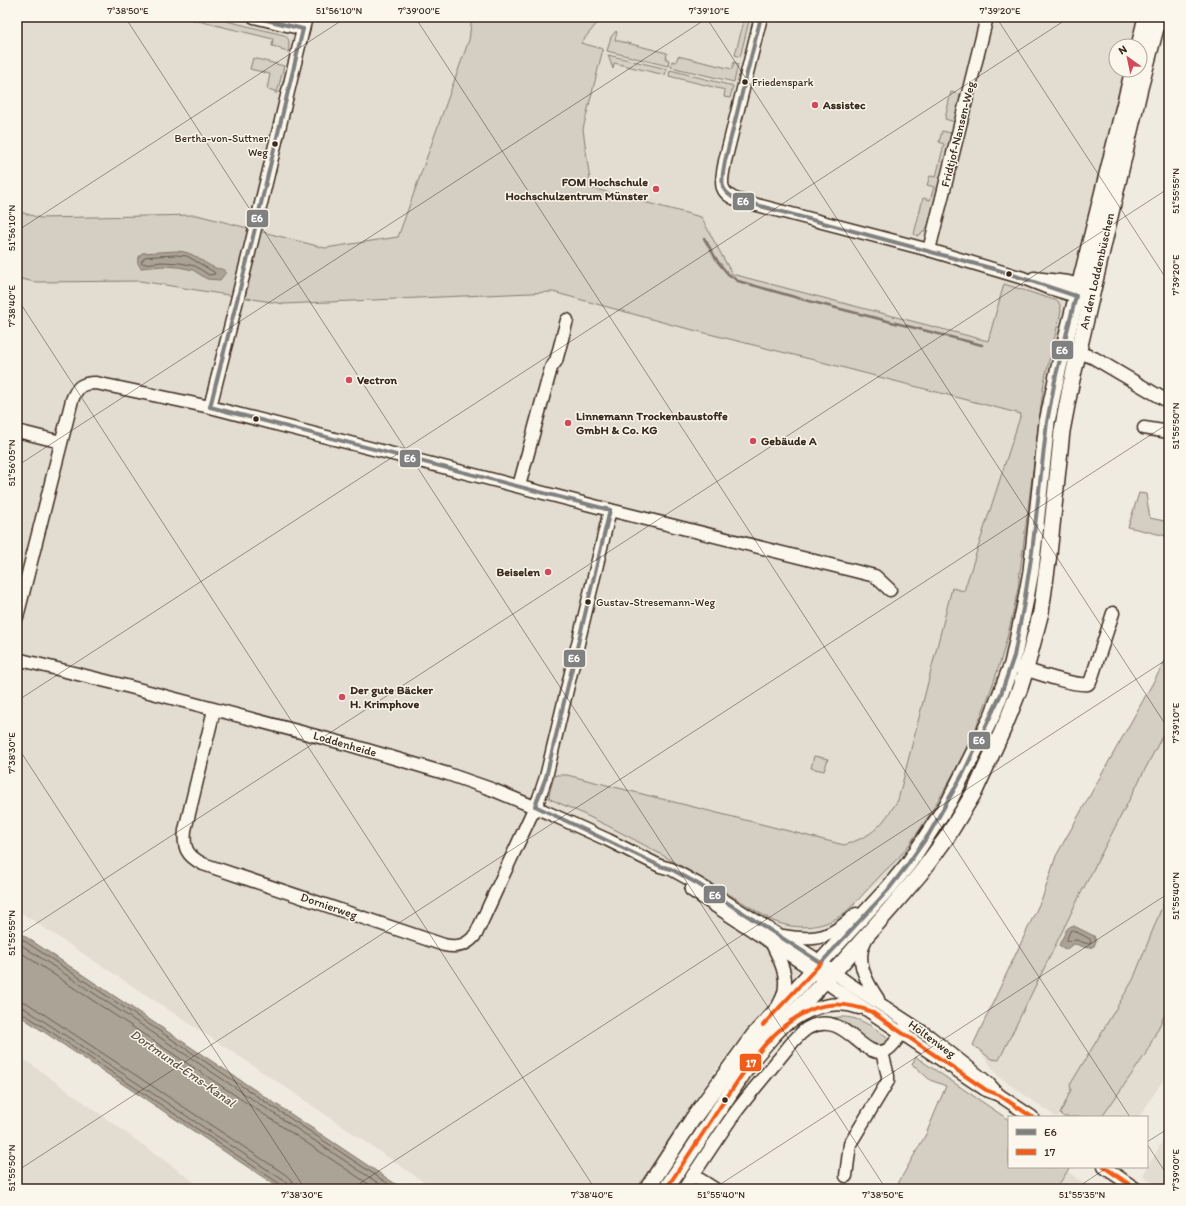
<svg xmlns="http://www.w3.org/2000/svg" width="1186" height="1206" font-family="Itim,sans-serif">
  <rect width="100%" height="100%" fill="#f0ebe0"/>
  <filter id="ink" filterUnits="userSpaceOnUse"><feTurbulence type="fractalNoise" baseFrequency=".025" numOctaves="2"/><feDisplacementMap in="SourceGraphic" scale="8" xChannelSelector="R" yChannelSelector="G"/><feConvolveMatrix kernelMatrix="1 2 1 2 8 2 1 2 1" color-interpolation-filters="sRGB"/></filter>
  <g filter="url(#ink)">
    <g fill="#e2dcd1">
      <path d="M17 17H1141L1134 46H1116V70H1128L1071 300 1023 599 1006 663 956 781 904 863 865 893 764 1010 727 1055 712 1075 636 1189H434L281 1084 17 910Z"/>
      <path d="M1169 723V889L1133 980 1070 1085 1071 1090 1060 1114 1058 1117H1056L999 1077 979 1050 991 1059 999 1060 1080 895Z"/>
      <path d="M1169 1006V1071L1139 1117H1102L1145 1055Z"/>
      <path d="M17 1054 204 1189H17Z"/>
      <path d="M1169 1130V1189H1161L1145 1178 1143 1175Z"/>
      <path d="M1067 1172H1068L1090 1188 1056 1189Z"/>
    </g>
    <g fill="#d5cec3" stroke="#887c70">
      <path d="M182 17H210L284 35C291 39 289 45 288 52L281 50V48L272 46 273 39Z"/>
      <path d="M472 17H602L581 43 603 49 583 129 591 188 701 217 732 274 988 341 1004 284 1058 301 1060 305 1061 311 1044 382 1018 588C1004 666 976 740 934 807 924 824 913 840 901 855 894 863 885 870 878 878 868 888 859 900 849 909 828 929 798 931 773 921 701 877 628 832 550 799L549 795 554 776 556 775H567L844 845C875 835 881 826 898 800L952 588 964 591 1021 414 818 361 673 325 553 292 284 304 140 281 35 282 17 278V211L40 218 197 215 325 248 398 237 469 40Z"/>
      <path d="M745 17H750L740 57 735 55Z"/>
      <path d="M616 31 617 32 615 40 667 53 666 59 669 60 668 66 607 51 611 37Z"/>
      <path d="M608 55 667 69 665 75 614 63 613 69Z"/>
      <path d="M678 56 732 69 734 62 738 64 734 82 671 67 672 61 676 62Z"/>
      <path d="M253 58 284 66 277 93H275V91L267 89 270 74 250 69Z"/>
      <path d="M670 70 733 86 730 98 724 97 725 90 669 76Z"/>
      <path d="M951 92 961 95 955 122 945 119Z"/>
      <path d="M942 131 951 133 952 135 929 224 925 231 917 236 914 234 923 198 930 200 934 187 927 185 930 176 936 177 944 144 939 142Z"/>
      <path d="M1139 493 1146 494 1150 518 1169 522 1166 536 1128 527Z"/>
      <path d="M1169 654V723L1080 895 999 1060 991 1059 973 1045 1043 896 1056 856Z"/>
      <path d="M814 756 828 759 824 771 811 768Z"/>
      <path d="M1169 889V1006L1145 1055 1102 1117H1064L1060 1114 1071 1090 1070 1085 1133 980Z"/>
      <path d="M840 1017C860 1016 874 1028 890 1039L889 1041 880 1048 822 1020 828 1018Z"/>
      <path d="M916 1057 1009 1120V1167H1070L1056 1189H895L926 1134 946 1086 930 1080 916 1067 912 1065Z"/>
    </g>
    <g fill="#aca397" stroke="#7f7367">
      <path d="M177 251C195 252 199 261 215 268 220 269 222 268 226 272L220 280 207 279 193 270 179 267 162 266 141 268C136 262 137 259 142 253Z"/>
      <path d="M1071 926H1074L1094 936 1096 941 1094 946C1086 951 1081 944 1073 944L1068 948 1065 949 1059 945 1067 929Z"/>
      <path d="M17 931 403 1189H281L17 1014Z"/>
    </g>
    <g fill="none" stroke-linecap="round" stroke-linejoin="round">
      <g stroke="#685a4e" stroke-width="1">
        <path d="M176 255 187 256 214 272 215 274 209 275 195 266 180 263 162 262 144 264 141 262 145 257Z"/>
        <path d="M1073 930 1090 939 1091 943 1088 944 1076 940 1067 941V939L1070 931Z"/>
        <path d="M17 936 396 1189"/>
        <path d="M17 942 387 1189"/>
        <path d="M17 950 376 1189"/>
        <path d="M17 1000 27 1003 286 1175 292 1181 293 1189"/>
        <path d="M17 1006 24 1008 283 1180 287 1184V1189"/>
        <path d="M17 1011 21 1012 280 1184 282 1189"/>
      </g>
      <path stroke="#7f7367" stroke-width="2.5" d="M704 238 718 262 728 274 738 281 805 300 982 345"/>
      <defs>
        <g id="minor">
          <path d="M254 17 303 29"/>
          <path d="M761 17 725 161C722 180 716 192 738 200L929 250 1023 278 1046 287 1076 296H1085"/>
          <path d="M929 250 987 17"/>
          <path d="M1034 278 1068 282 1079 285 1087 291"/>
          <path d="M1078 352 1094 358 1169 402"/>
          <path d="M210 407 251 245 306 17"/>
          <path d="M1144 428 1169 432"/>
          <path d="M17 431 61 442"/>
          <path d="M519 486 551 368 556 361 567 320"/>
          <path d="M17 617 72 400C77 387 81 383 96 383L210 407 610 510 875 576 890 590"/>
          <path d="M17 659 130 687 350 745 448 774 491 789 544 811 608 840 660 866 671 869 698 884 813 957 848 983 929 1036 988 1083 999 1095"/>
          <path d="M1018 667C1034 672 1073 686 1088 684L1091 680 1113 613"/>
          <path d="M214 710 185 830C183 848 187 856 203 864L444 945C457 948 467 946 476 934L539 798 546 777 610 510"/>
          <path d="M691 890 805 965 833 987 986 1090 999 1095 1032 1117"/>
          <path d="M783 936C817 942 831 938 856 914"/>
          <path d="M866 939C854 960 866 981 878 999"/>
          <path d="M772 944C782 963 792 984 779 1004"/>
          <path d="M790 1022C810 1008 835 999 859 1008"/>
          <path d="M1104 1167 1136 1189"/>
          <path d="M693 1175 715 1189"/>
          <path d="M846 1176 850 1144 888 1081V1076L882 1052"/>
          <path d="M684 1189C699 1166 714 1143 730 1120 744 1100 761 1081 777 1061 786 1051 796 1035 808 1028 846 1008 862 1063 887 1050 895 1045 901 1034 906 1026"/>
        </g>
        <g id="major">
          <path d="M1139 46 1146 17"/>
          <path d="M647 1189 692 1120 754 1035 890 886 909 863 949 802 992 716 1012 664 1025 604 1031 571 1047 422 1057 375 1133 70"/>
          <path d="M666 1189 754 1057 772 1036 841 964 890 909 920 874 947 837 975 791 1006 723 1020 688 1026 669 1041 612 1049 554 1062 431 1071 384 1140 88 1159 17"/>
        </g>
      </defs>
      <use href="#minor" stroke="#3b2a1e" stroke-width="15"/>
      <use href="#major" stroke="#3b2a1e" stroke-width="18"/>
      <use href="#minor" stroke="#fbf7ec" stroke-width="12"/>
      <use href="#major" stroke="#fbf7ec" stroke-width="15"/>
      <defs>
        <g id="bus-1">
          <path d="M254 17 303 29"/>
          <path d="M210 407 610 510"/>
          <path d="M210 407 251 245 303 29"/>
          <path d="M535 806 660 866 671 869 698 884 821 963 888 890 908 864 929 834 964 772 1001 694 1014 656 1024 603 1032 552 1047 422 1056 375 1076 296 998 270 738 200C717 191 722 180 725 161L761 17"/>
          <path d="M535 806 546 777 610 510"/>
        </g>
        <g id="bus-2">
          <path d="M763 1025 821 963"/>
          <path d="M1104 1167 1136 1189"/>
          <path d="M666 1189C684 1162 702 1135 720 1107 744 1073 768 1029 808 1011 829 1001 849 1004 870 1011L986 1090 999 1095 1032 1117"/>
        </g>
      </defs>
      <use href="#bus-1" stroke="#fbf7ec" stroke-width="7"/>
      <use href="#bus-2" stroke="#fbf7ec" stroke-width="7"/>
      <use href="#bus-1" stroke="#808080" stroke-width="4"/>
      <use href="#bus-2" stroke="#f25c19" stroke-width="4"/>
    </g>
  </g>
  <path fill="none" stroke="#3b2a1e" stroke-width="1" stroke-opacity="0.45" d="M125 17 886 1189M415 17 1130 1117M706 17 1169 730M996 17 1169 283M17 231 347 17M17 298 595 1189M17 466 709 17M17 701 1070 17M17 746 305 1189M17 936 1169 188M1147 1142 1169 1128M1147 1144 1169 1178M17 1171 1169 423M351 1189 1169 658M713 1189 1169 893M1075 1189 1108 1167"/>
  <g fill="#3b2a1e" stroke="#fbf7ec" stroke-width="1.5">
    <circle cx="745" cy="82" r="3.5"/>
    <circle cx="275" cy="144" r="3.5"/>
    <circle cx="1009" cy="274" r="3.5"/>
    <circle cx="256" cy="419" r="3.5"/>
    <circle cx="588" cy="602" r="3.5"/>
    <circle cx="725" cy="1100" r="3.5"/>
  </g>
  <g fill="#d1495b" stroke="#fbf7ec" stroke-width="1.5">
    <circle cx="815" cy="105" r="4"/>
    <circle cx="656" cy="189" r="4"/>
    <circle cx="349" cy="380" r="4"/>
    <circle cx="568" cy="423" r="4"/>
    <circle cx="753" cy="441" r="4"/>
    <circle cx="548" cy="572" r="4"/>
    <circle cx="342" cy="697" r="4"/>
  </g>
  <g text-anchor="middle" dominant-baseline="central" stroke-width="3" stroke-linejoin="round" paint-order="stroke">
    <g font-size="11" fill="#3b2a1e" stroke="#fbf7ec" text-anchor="start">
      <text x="752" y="82">Friedenspark</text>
      <text x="268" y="138" text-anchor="end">Bertha-von-Suttner<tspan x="268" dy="14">Weg</tspan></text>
      <text x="596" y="602">Gustav-Stresemann-Weg</text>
    </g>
    <g font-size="12" font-weight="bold" fill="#3b2a1e" stroke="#fbf7ec" text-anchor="start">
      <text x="823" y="105">Assistec</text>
      <text x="648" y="182" text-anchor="end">FOM Hochschule<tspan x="648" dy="14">Hochschulzentrum Münster</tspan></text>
      <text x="357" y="380">Vectron</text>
      <text x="576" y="416">Linnemann Trockenbaustoffe<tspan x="576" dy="14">GmbH &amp; Co. KG</tspan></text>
      <text x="761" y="441">Gebäude A</text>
      <text x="540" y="572" text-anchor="end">Beiselen</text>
      <text x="350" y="690">Der gute Bäcker<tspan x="350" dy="14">H. Krimphove</tspan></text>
    </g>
    <g font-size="12" fill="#3b2a1e" stroke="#fbf7ec">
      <text transform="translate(958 134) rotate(-76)">Fridtjof-Nansen-Weg</text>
      <text transform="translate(1097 271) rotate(-77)">An den Loddenbüschen</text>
      <text transform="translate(345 744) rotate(16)">Loddenheide</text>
      <text transform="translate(329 906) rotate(19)">Dornierweg</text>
      <text transform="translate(932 1039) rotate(36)">Höltenweg</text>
    </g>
    <g font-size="13" font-style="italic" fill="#635448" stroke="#fbf7ec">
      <text transform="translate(183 1068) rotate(35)">Dortmund-Ems-Kanal</text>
    </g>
  </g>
  <g stroke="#fbf7ec" stroke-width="1.5">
    <rect x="732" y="192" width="23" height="19" rx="4" fill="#808080"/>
    <rect x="246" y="209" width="23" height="19" rx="4" fill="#808080"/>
    <rect x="1051" y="340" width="23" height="20" rx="4" fill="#808080"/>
    <rect x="399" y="449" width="22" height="19" rx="4" fill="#808080"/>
    <rect x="563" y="649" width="23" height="19" rx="4" fill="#808080"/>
    <rect x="968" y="731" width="23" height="19" rx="4" fill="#808080"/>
    <rect x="703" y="885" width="23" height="19" rx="4" fill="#808080"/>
    <rect x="739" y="1053" width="23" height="19" rx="4" fill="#f25c19"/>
  </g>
  <g font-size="11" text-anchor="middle" font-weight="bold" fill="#fff">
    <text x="743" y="205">E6</text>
    <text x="257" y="222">E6</text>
    <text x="1062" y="354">E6</text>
    <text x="410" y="462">E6</text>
    <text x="574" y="662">E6</text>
    <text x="979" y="744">E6</text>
    <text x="715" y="899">E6</text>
    <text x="751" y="1067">17</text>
  </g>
  <rect width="1186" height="1206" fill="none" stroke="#fbf7ec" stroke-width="44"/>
  <rect x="1008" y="1116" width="140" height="52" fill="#fbf7ec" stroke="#aea59a"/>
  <rect x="1016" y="1129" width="20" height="6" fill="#808080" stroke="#aea59a"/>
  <text x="1044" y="1136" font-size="12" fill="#3b2a1e">E6</text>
  <rect x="1016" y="1149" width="20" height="6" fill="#f25c19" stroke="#aea59a"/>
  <text x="1044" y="1156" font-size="12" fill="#3b2a1e">17</text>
  <g transform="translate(1128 58) rotate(327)"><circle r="19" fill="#fbf7ec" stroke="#aea59a"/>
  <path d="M0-3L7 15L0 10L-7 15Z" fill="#d1495b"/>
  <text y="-6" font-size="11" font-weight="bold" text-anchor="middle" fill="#3b2a1e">N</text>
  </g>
  <rect x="22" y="22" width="1142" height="1162" fill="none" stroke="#3b2a1e" stroke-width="1.5"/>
  <g font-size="10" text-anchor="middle" fill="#3b2a1e">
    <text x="128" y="14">7°38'50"E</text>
    <text x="339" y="14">51°56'10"N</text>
    <text x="419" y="14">7°39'00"E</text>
    <text x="709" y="14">7°39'10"E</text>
    <text x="1000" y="14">7°39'20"E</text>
    <text transform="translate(1175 191) rotate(-90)" y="4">51°55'55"N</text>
    <text transform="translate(11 228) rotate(-90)" y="4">51°56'10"N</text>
    <text transform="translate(1175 275) rotate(-90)" y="4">7°39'20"E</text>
    <text transform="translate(11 306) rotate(-90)" y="4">7°38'40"E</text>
    <text transform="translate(1175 426) rotate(-90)" y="4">51°55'50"N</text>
    <text transform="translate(11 463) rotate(-90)" y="4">51°56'05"N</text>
    <text transform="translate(1175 723) rotate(-90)" y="4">7°39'10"E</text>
    <text transform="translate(11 753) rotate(-90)" y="4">7°38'30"E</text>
    <text transform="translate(1175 896) rotate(-90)" y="4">51°55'40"N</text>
    <text transform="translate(11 933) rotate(-90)" y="4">51°55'55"N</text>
    <text transform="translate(11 1168) rotate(-90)" y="4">51°55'50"N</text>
    <text transform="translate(1175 1170) rotate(-90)" y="4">7°39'00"E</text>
    <text x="302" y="1198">7°38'30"E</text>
    <text x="592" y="1198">7°38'40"E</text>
    <text x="721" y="1198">51°55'40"N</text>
    <text x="883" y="1198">7°38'50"E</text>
    <text x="1082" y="1198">51°55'35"N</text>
  </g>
</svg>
